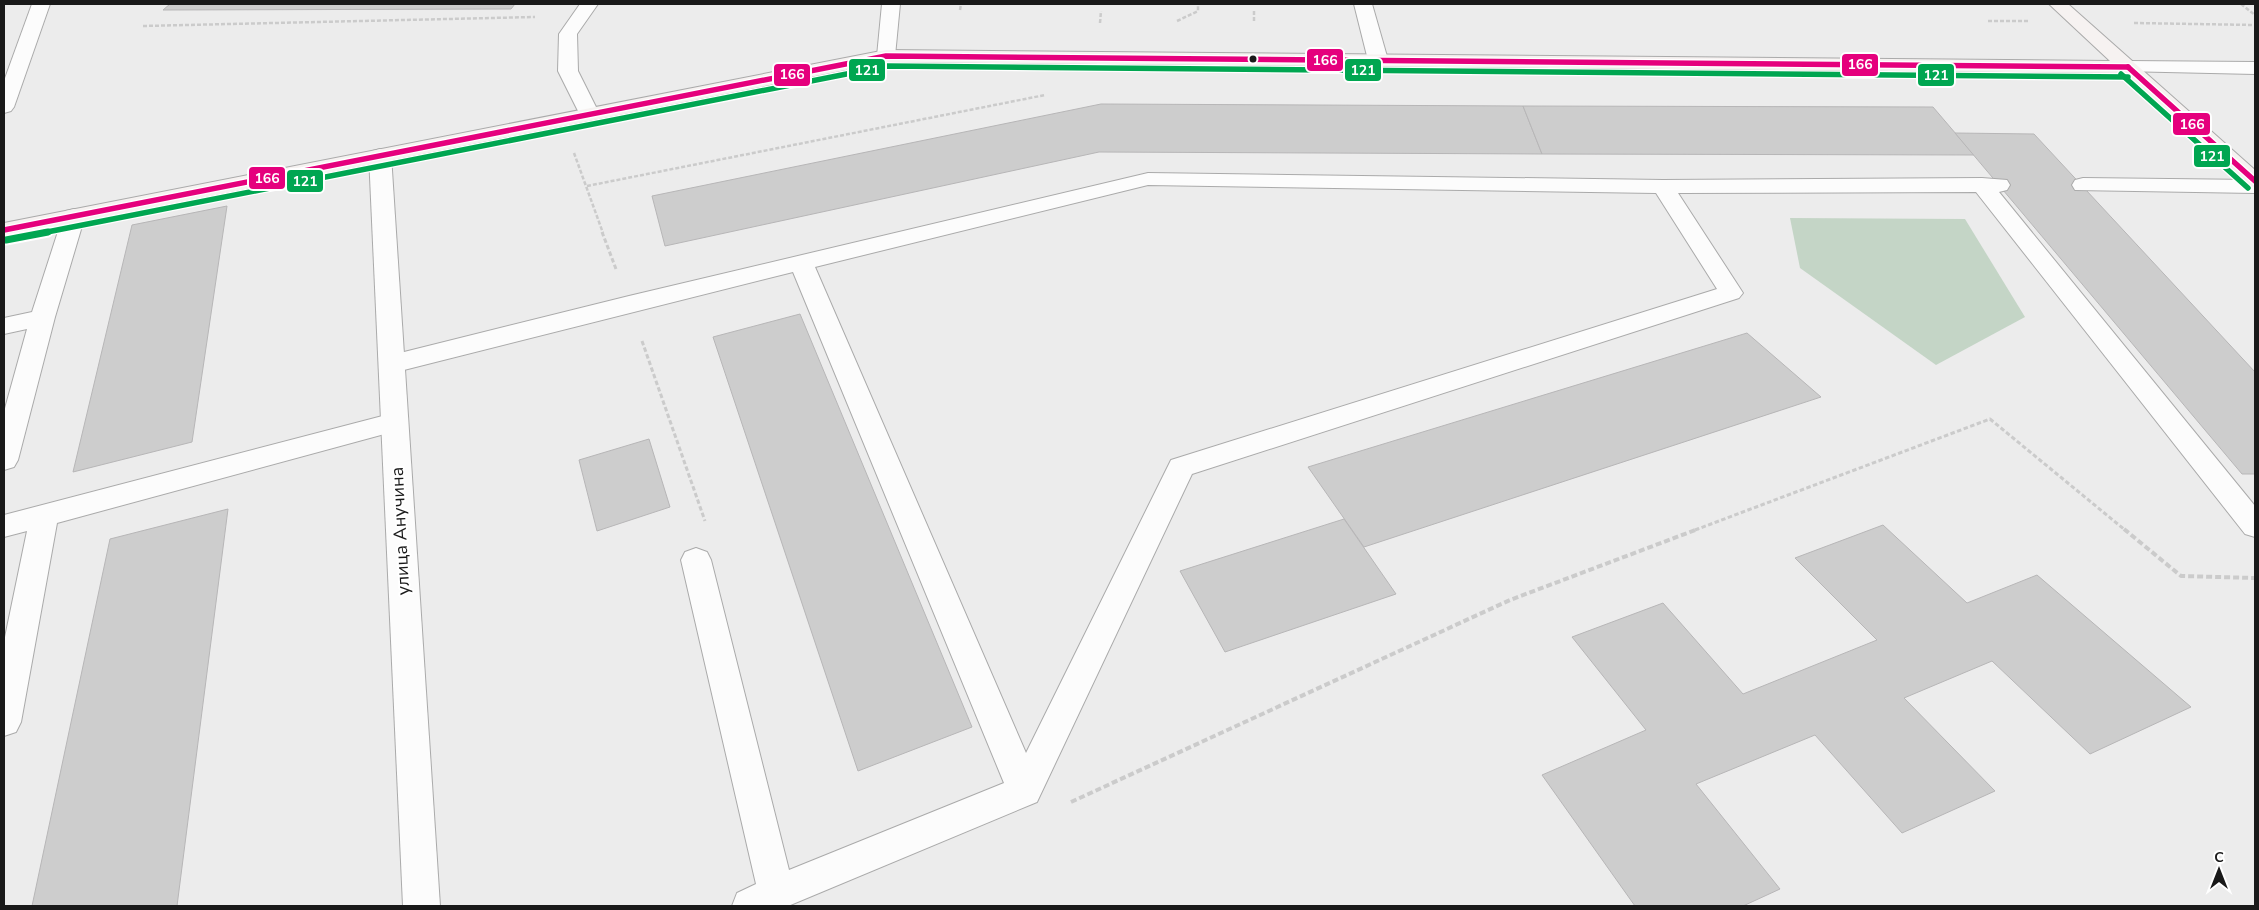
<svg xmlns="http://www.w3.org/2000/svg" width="2259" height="910" font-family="'Nunito Sans',sans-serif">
  <rect width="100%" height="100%" fill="#ececec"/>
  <path fill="#c4d5c6" d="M1790 218 1965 219 2025 317 1936 365 1800 268Z"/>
  <g fill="#cdcdcd" stroke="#b7b6b7">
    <path d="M170 4H515L511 9 163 10Z"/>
    <path d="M1101 104 1523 106 1542 154 1099 152 665 246 652 196Z"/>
    <path d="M1523 106 1933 107 1974 155 1542 154Z"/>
    <path d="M1955 133 2034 134 2255 372V474H2242Z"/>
    <path d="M227 206 192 442 73 472 132 225Z"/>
    <path d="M800 314 972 727 858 771 713 337Z"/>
    <path d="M1747 333 1821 397 1364 547 1308 467Z"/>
    <path d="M649 439 670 507 597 531 579 460Z"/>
    <path d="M228 509 177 906H32L110 539Z"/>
    <path d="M1344 519 1396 594 1225 652 1180 571Z"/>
    <path d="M1883 525 1967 603 2037 575 2191 707 2090 754 1992 661 1904 698 1995 791 1902 833 1815 735 1696 784 1780 889 1743 906H1635L1542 775 1646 730 1572 637 1663 603 1743 694 1877 640 1795 558Z"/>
  </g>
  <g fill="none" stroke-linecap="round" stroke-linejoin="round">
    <defs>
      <g id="lane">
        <path d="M580 4H598L577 34 578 71 599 113 596 117 589 119 582 117 579 113 558 71 559 34Z"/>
        <path d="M882 4H900L895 56 893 60H879L877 56Z"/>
        <path d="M1354 4H1372L1388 60 1385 64H1371L1368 60Z"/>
        <path d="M2128 61 2255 62V74L2121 71 2118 67 2121 63Z"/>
        <path d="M1148 173 1663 180 1982 178 2007 180 2010 185 2007 190 1999 192 2255 506V537L2245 534 1976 192 1678 193 1743 293 1739 298 1192 474 1037 802 788 906H732L737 893 756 884 681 560 685 552 696 548 707 552 711 560 789 870 1004 783 793 272 392 373 383 370 379 364 383 358 392 355 629 296ZM1148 185 1656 193 1717 289 1171 460 1026 753 815 267Z"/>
        <path d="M2083 178 2255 180V193L2075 190 2072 185 2075 180Z"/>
        <path d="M74 209 82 211 85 216 55 317 18 460 14 467 4 470V412L27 329 4 334V318L32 312 63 216 66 211Z"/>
        <path d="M394 413 403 415 407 422 403 429 57 523 21 722 16 732 4 736V642L27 531 4 537V515Z"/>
      </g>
      <g id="street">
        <path d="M32 4H50L14 107 11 111 4 113V81Z"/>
        <path d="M380 149 387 151 391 155 440 906H403L369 155 373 151Z"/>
      </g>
      <path id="secondary" d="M2049 4H2068L2255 170V187L2247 186 2123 73 886 62 4 237V223L886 50 2110 61Z"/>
    </defs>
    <use href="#lane" stroke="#aaa" stroke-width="2"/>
    <use href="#street" stroke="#aaa" stroke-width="2"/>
    <use href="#secondary" stroke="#aaa" stroke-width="2"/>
    <g stroke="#cbcbcb" stroke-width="2.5" stroke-dasharray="4 2" stroke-linecap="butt">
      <path d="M2241 4 2255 15"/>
      <path d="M960 10 961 4"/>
      <path d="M1254 11V23"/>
      <path d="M1177 21 1198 11V4"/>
      <path d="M1988 21H2028"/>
      <path d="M1100 23 1101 11"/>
      <path d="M2134 23 2255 25"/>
      <path d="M143 26 535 17"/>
      <path d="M574 153 603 233"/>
      <path d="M587 186 1045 95"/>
    </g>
    <g stroke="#cbcbcb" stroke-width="3" stroke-dasharray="4.5 2.5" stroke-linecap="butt">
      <path d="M602 232 616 269"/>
      <path d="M642 341 705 521"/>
      <path d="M1695 530 1990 419 2125 530"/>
    </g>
    <g stroke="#cbcbcb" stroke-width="4" stroke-dasharray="6 3" stroke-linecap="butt">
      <path d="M2124 529 2181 576 2255 578"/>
      <path d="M1071 802 1510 600 1698 529"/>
    </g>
    <use href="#lane" fill="#fcfcfc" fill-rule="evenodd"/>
    <use href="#street" fill="#fcfcfc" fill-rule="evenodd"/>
    <use href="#secondary" fill="#f6f2f1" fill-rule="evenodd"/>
    <defs>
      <g id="bus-1">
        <path d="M2128 67 2255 181"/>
        <path d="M4 230 886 56 2128 67"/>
      </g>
      <g id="bus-2-far1">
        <path d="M2121 74 2248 188"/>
        <path d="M42 233 887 66 2128 77"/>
      </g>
      <path id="bus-2" d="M6 240 48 232"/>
    </defs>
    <use href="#bus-1" stroke="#fff" stroke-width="8"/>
    <use href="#bus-2-far1" stroke="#fff" stroke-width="8"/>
    <use href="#bus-2" stroke="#fff" stroke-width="11"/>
    <use href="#bus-1" stroke="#e5007d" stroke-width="5.5"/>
    <use href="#bus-2-far1" stroke="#00a651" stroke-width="5.5"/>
    <use href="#bus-2" stroke="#00a651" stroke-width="7"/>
  </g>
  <circle fill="#191919" stroke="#fff" stroke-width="2" cx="1253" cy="59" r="4.5"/>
  <g text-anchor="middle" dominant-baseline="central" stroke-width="4" stroke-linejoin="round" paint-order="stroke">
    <g font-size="18" fill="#191919" stroke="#fff">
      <text transform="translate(400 531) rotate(-93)">улица Анучина</text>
    </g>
  </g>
  <g stroke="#fff" stroke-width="2">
    <rect x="1306" y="48" width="38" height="24" rx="5" fill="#e5007d"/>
    <rect x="1841" y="53" width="38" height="24" rx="5" fill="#e5007d"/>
    <rect x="848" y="58" width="38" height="24" rx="5" fill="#00a651"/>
    <rect x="1344" y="58" width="38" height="24" rx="5" fill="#00a651"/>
    <rect x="773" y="63" width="38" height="24" rx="5" fill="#e5007d"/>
    <rect x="1917" y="63" width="38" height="24" rx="5" fill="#00a651"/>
    <rect x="2172" y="112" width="39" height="24" rx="5" fill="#e5007d"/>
    <rect x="2193" y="144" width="38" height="24" rx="5" fill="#00a651"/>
    <rect x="248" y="166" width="38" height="24" rx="5" fill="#e5007d"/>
    <rect x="286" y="169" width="38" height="24" rx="5" fill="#00a651"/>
  </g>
  <g font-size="14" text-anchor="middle" font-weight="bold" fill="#fff">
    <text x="1325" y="65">166</text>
    <text x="1860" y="69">166</text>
    <text x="867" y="75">121</text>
    <text x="1363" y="75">121</text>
    <text x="792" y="79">166</text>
    <text x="1936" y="80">121</text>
    <text x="2192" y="129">166</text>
    <text x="2212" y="161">121</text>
    <text x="267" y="183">166</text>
    <text x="305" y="186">121</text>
  </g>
  <rect width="2259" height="910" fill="none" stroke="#191919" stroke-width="10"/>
  <g transform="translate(2219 870)" stroke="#ffffff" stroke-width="4" paint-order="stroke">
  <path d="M0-4L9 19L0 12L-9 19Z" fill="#191919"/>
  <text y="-8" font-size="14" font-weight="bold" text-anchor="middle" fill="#191919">С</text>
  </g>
</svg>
